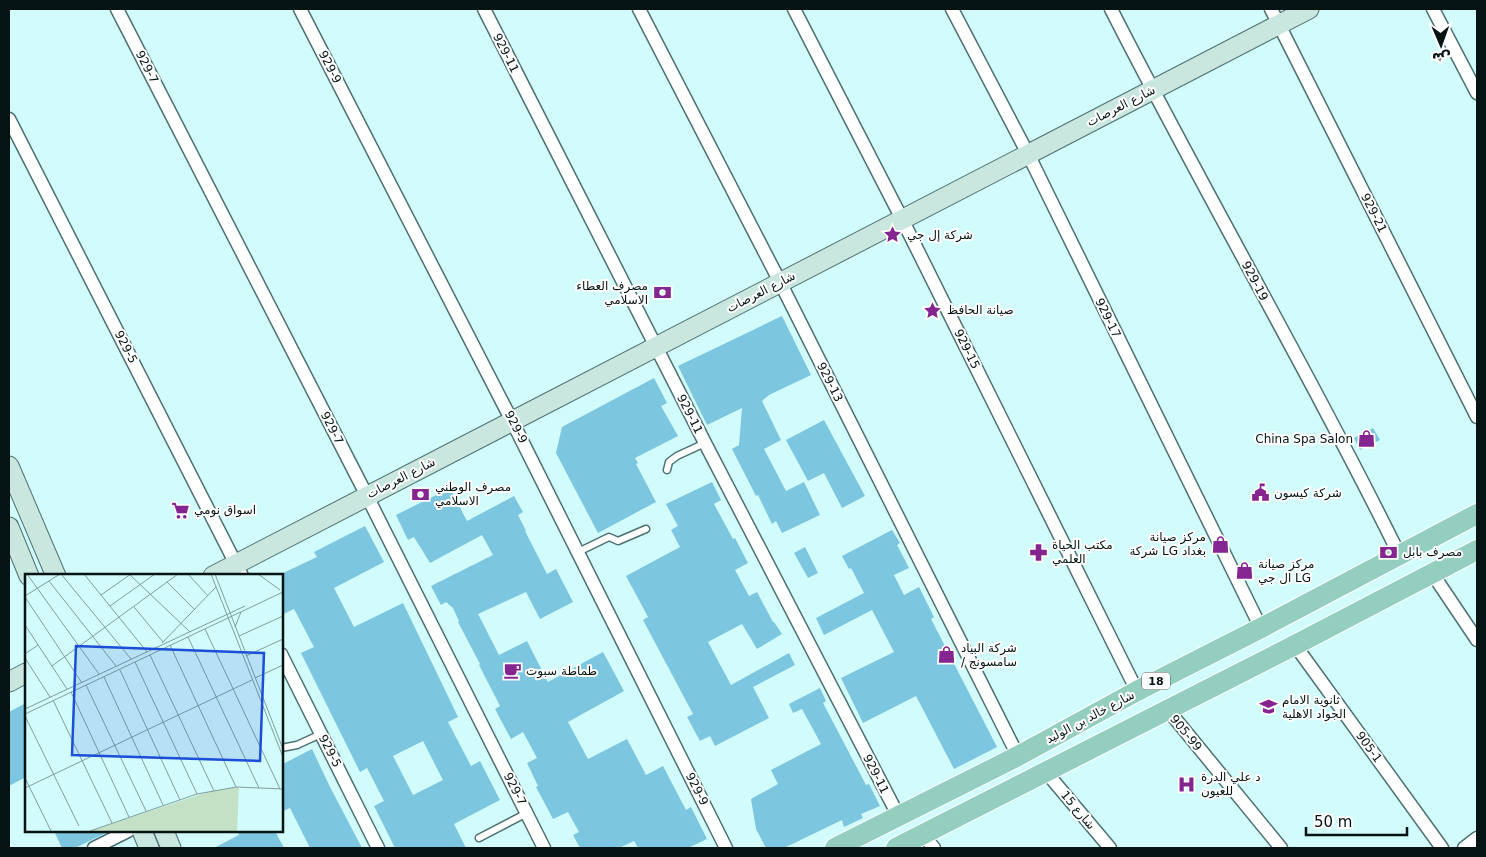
<svg xmlns="http://www.w3.org/2000/svg" width="1486" height="857" font-family="'DejaVu Sans',Cairo,sans-serif">
  <rect width="100%" height="100%" fill="#d2fbfb"/>
  <g fill="#7cc6e0" fill-rule="evenodd">
    <path d="M782 316 811 375 769 395 762 401 781 440 764 449 786 491 804 482 820 515 782 533 776 521 772 524 758 495 756 496 732 449 739 445 742 408 707 425 678 366Z"/>
    <path d="M654 378 667 403 661 406 678 436 635 458 638 463 636 464 656 502 598 533 556 453 562 427Z"/>
    <path d="M824 420 865 496 842 508 824 473 808 481 786 440Z"/>
    <path d="M1373 428 1380 440 1360 450 1354 438Z"/>
    <path d="M712 482 721 500 714 504 733 539 735 538 748 563 735 570 749 596 757 592 773 622H774L782 634 757 649 742 624 708 642 731 685 789 653 795 665 753 687 769 718 715 746 710 736 700 741 687 717 693 714 643 620 648 617 626 576 680 547 671 530 678 526 666 504Z"/>
    <path d="M450 488 467 521 514 496 523 512 518 515 526 531H525L547 574 556 569 573 602 540 619 526 592 478 614 499 655 527 641 548 682 603 652 624 691 568 722 588 759 627 739 646 775 663 766 686 810 691 807 707 839 688 848H638L634 841 619 848H580L573 835 579 832 568 812 553 819 536 787 538 786 527 763 537 758 523 732 511 739 495 709 500 706 479 665 480 664 458 622 459 621 453 608 446 602 441 605 431 586 493 555 482 535 430 563 414 537 408 540 396 515Z"/>
    <path d="M365 526 384 562 334 588 354 627 403 603 458 717 448 722 471 766 480 761 500 800 454 824 466 848H395L374 806 384 801 367 768 360 772 301 653 314 647 294 609 281 615V574L317 557 314 552ZM423 741 443 780 413 795 393 756Z"/>
    <path d="M892 530 900 543 897 545 909 568 894 575 904 595 919 587 934 617 931 619 997 747 954 769 916 696 863 723 841 678 894 652 872 610 824 635 816 618 864 593 851 568 849 569 842 556Z"/>
    <path d="M805 547 818 573 808 578 794 553Z"/>
    <path d="M820 688 826 701 823 703 866 785 869 784 880 806 861 814 863 818 844 827 842 820 784 848H766L756 829 751 799 778 784 771 770 821 744 802 709 793 713 789 704Z"/>
    <path d="M26 703V777L9 786V712Z"/>
    <path d="M312 749 330 787 362 848H310L290 808 281 812V765Z"/>
    <path d="M54 831H110L75 848H62Z"/>
    <path d="M237 831H275L284 848H214L239 835Z"/>
  </g>
  <g fill="none" stroke-linecap="round" stroke-linejoin="round">
    <defs>
      <g id="lane">
        <path d="M667 470 669 462 677 456 705 443"/>
        <path d="M578 552 609 537 618 541 646 529"/>
        <path d="M281 748 297 745 321 734"/>
        <path d="M479 838 527 813"/>
      </g>
      <g id="street">
        <path d="M117 9 367 496 544 848"/>
        <path d="M300 9 512 421 726 848"/>
        <path d="M484 9 705 443 899 817"/>
        <path d="M639 9 780 282 1018 756"/>
        <path d="M794 9 902 219 1137 691"/>
        <path d="M952 9 1028 154 1261 628"/>
        <path d="M1111 9C1204 192 1308 370 1399 554"/>
        <path d="M1271 9 1477 417"/>
        <path d="M1433 9 1477 93"/>
        <path d="M9 119 242 576"/>
        <path d="M1432 573 1477 640"/>
        <path d="M1295 645 1442 848"/>
        <path d="M281 654 378 848"/>
        <path d="M1168 710 1281 848"/>
        <path d="M1046 772 1110 848"/>
        <path d="M923 835 934 848"/>
        <path d="M94 848 128 831"/>
        <path d="M1464 848 1477 838"/>
      </g>
      <g id="secondary">
        <path d="M9 466 56 576"/>
        <path d="M9 527 29 576"/>
        <path d="M213 576 1309 9"/>
        <path d="M9 682 26 673"/>
        <path d="M142 831 149 848"/>
        <path d="M164 831 171 848"/>
      </g>
      <g id="primary">
        <path d="M835 848 1018 756 1137 691 1261 628 1477 514"/>
        <path d="M896 848 1295 645 1477 550"/>
      </g>
    </defs>
    <use href="#lane" stroke="#4d7172" stroke-width="9"/>
    <use href="#street" stroke="#4d7172" stroke-width="15"/>
    <use href="#secondary" stroke="#4d7172" stroke-width="21"/>
    <use href="#primary" stroke="#fff" stroke-width="22"/>
    <use href="#lane" stroke="#fff" stroke-width="6"/>
    <use href="#street" stroke="#fff" stroke-width="12"/>
    <use href="#secondary" stroke="#c9e7de" stroke-width="19"/>
    <use href="#primary" stroke="#93cebe" stroke-width="20"/>
  </g>
  <defs>
    <symbol id="sight-bare" viewBox="-9 -9 18 18"><path d="M0-6L1.8-2.2L6-1.7L2.9 1.2L3.7 5.4L0 3.3L-3.7 5.4L-2.9 1.2L-6-1.7L-1.8-2.2Z" fill="#85258f" stroke="#fefefe" stroke-width="2.5" paint-order="stroke"/></symbol>
    <symbol id="bank-bare" viewBox="-9 -9 18 18"><path d="M-6-4H6V4H-6ZM0-2.3a2.3 2.3 0 1 0 0 4.6a2.3 2.3 0 1 0 0-4.6Z" fill="#85258f" stroke="#fefefe" stroke-width="2.5" paint-order="stroke"/></symbol>
    <symbol id="shop-bare" viewBox="-9 -9 18 18"><path d="M-5-2.5h2.3a2.7 3.5 0 0 1 5.4 0H5L5.5 6h-11ZM-1.5-2.5h3a1.5 2.3 0 0 0-3 0Z" fill="#85258f" stroke="#fefefe" stroke-width="2.5" paint-order="stroke"/></symbol>
    <symbol id="civic-bare" viewBox="-9 -9 18 18"><path d="M-.6-6.5H3V-4.5H.6V-3L4-1V1h2V6H-6V1h2V-1L-.6-3ZM-1.2 2.5V6h2.4V2.5Z" fill="#85258f" stroke="#fefefe" stroke-width="2.5" paint-order="stroke"/></symbol>
    <symbol id="supermarket-bare" viewBox="-9 -9 18 18"><path d="M-6-5.5h2.5l.6 2H6L4.5 2H-2.5L-4.4-4H-6ZM-1.5 3.2a1.3 1.3 0 1 0 .1 0ZM3 3.2a1.3 1.3 0 1 0 .1 0Z" fill="#85258f" stroke="#fefefe" stroke-width="2.5" paint-order="stroke"/></symbol>
    <symbol id="pharmacy-bare" viewBox="-9 -9 18 18"><path d="M-2-6h4v4h4v4h-4v4h-4v-4h-4v-4h4Z" fill="#85258f" stroke="#fefefe" stroke-width="2.5" paint-order="stroke"/></symbol>
    <symbol id="cafe-bare" viewBox="-9 -9 18 18"><path d="M-5.5-4.5H6V0H3Q3 3.5 0 3.5H-2.5Q-5.5 3.5-5.5 0ZM3-3.2v2h1.7v-2ZM-6 4.5H4V6H-6Z" fill="#85258f" stroke="#fefefe" stroke-width="2.5" paint-order="stroke"/></symbol>
    <symbol id="school-bare" viewBox="-9 -9 18 18"><path d="M0-5L7-2L0 1L-7-2ZM-4 1L0 2.5L4 1V4Q0 6-4 4Z" fill="#85258f" stroke="#fefefe" stroke-width="2.5" paint-order="stroke"/></symbol>
    <symbol id="hospital-bare" viewBox="-9 -9 18 18"><path d="M-5-5h3v3.5h4V-5h3V5h-3V1.5h-4V5h-3Z" fill="#85258f" stroke="#fefefe" stroke-width="2.5" paint-order="stroke"/></symbol>
  </defs>
  <g fill-rule="evenodd">
    <use href="#sight-bare" x="880" y="222" width="25" height="25"/>
    <use href="#bank-bare" x="650" y="280" width="25" height="25"/>
    <use href="#sight-bare" x="920" y="298" width="25" height="25"/>
    <use href="#shop-bare" x="1354" y="426" width="25" height="25"/>
    <use href="#civic-bare" x="1248" y="480" width="25" height="25"/>
    <use href="#bank-bare" x="408" y="482" width="25" height="25"/>
    <use href="#supermarket-bare" x="168" y="498" width="25" height="25"/>
    <use href="#shop-bare" x="1208" y="532" width="25" height="25"/>
    <use href="#pharmacy-bare" x="1026" y="540" width="25" height="25"/>
    <use href="#bank-bare" x="1376" y="540" width="25" height="25"/>
    <use href="#shop-bare" x="1232" y="558" width="25" height="25"/>
    <use href="#shop-bare" x="934" y="642" width="25" height="25"/>
    <use href="#cafe-bare" x="500" y="658" width="25" height="25"/>
    <use href="#school-bare" x="1256" y="694" width="25" height="25"/>
    <use href="#hospital-bare" x="1174" y="772" width="25" height="25"/>
  </g>
  <g text-anchor="middle" dominant-baseline="central" stroke-width="4" stroke-linejoin="round" paint-order="stroke">
    <rect fill="#fefefe" stroke="#505a5a" stroke-width="1" x="1142" y="672.5" width="28" height="17" rx="4"/>
    <g font-size="11" font-weight="bold" fill="#051313">
      <text x="1156" y="681">18</text>
    </g>
    <g font-size="12" fill="#051313" stroke="#fefefe">
      <text transform="translate(506 53) rotate(63)">929-11</text>
      <text transform="translate(147 67) rotate(63)">929-7</text>
      <text transform="translate(330 67) rotate(63)">929-9</text>
      <text transform="translate(1121 106) rotate(-27)">شارع العرصات</text>
      <text transform="translate(1374 213) rotate(63)">929-21</text>
      <text transform="translate(1255 281) rotate(62)">929-19</text>
      <text transform="translate(761 292) rotate(-27)">شارع العرصات</text>
      <text transform="translate(1108 318) rotate(64)">929-17</text>
      <text transform="translate(126 347) rotate(63)">929-5</text>
      <text transform="translate(967 349) rotate(64)">929-15</text>
      <text transform="translate(830 382) rotate(63)">929-13</text>
      <text transform="translate(690 414) rotate(63)">929-11</text>
      <text transform="translate(516 427) rotate(63)">929-9</text>
      <text transform="translate(332 428) rotate(63)">929-7</text>
      <text transform="translate(401 478) rotate(-27)">شارع العرصات</text>
      <text transform="translate(1090 717) rotate(-28)">شارع خالد بن الوليد</text>
      <text transform="translate(1186 733) rotate(51)">905-99</text>
      <text transform="translate(1369 747) rotate(54)">905-1</text>
      <text transform="translate(330 751) rotate(63)">929-5</text>
      <text transform="translate(876 774) rotate(63)">929-11</text>
      <text transform="translate(515 789) rotate(63)">929-7</text>
      <text transform="translate(697 789) rotate(63)">929-9</text>
      <text transform="translate(1078 810) rotate(50)">شارع 15</text>
    </g>
    <g font-size="12" fill="#051313" stroke="#fefefe" text-anchor="start">
      <text x="907" y="235">شركة إل جي</text>
      <text x="648" y="286" text-anchor="end">مصرف العطاء<tspan x="648" dy="14">الاسلامي</tspan></text>
      <text x="947" y="310">صيانة الحافظ</text>
      <text x="1353" y="439" text-anchor="end">China Spa Salon</text>
      <text x="435" y="487">مصرف الوطني<tspan x="435" dy="14">الاسلامي</tspan></text>
      <text x="1274" y="493">شركة كيسون</text>
      <text x="194" y="510">اسواق نومي</text>
      <text x="1206" y="537" text-anchor="end">مركز صيانة<tspan x="1206" dy="14">شركة LG بغداد</tspan></text>
      <text x="1052" y="545">مكتب الحياة<tspan x="1052" dy="14">العلمي</tspan></text>
      <text x="1403" y="552">مصرف بابل</text>
      <text x="1258" y="564">مركز صيانة<tspan x="1258" dy="14">ال جي LG</tspan></text>
      <text x="961" y="648">شركة البياد<tspan x="961" dy="14">/ سامسونج</tspan></text>
      <text x="526" y="671">طماطة سبوت</text>
      <text x="1282" y="700">ثانوية الامام<tspan x="1282" dy="14">الجواد الاهلية</tspan></text>
      <text x="1201" y="777">د علي الدرة<tspan x="1201" dy="14">للعيون</tspan></text>
    </g>
  </g>
  <g transform="translate(25 574)">
    <rect width="258" height="258" fill="#d2fbfb"/>
    <path d="M214 213 212 257H65L186 217Z" fill="#c4e1c5"/>
    <path fill="none" stroke="#809e9e" stroke-width="1" d="M2 0 74 100M36 0 106 85M59 0 122 78M104 0 165 58M163 0 183 22M186 0 258 183M190 0 258 175M233 0 255 16M24 7 91 92M142 8 170 36M76 21 106 0M0 22 35 0M0 23 57 109M85 32 130 0M109 33 138 68M0 51 42 115M210 53 216 38M180 55 255 215M214 62 258 42M163 63 234 214M137 69 191 13M145 71 211 213M0 80 13 71M125 81 189 217M221 82 258 65M0 84 25 123M110 88 172 220M27 92 153 0M95 96 155 226M79 103 138 231M230 104 258 91M61 111 121 237M46 118 104 243M28 126 87 249M0 135 220 32M0 140 258 18M0 142 54 252M0 204 26 257M0 214 227 106M65 257 172 220 211 213 258 215"/>
    <path fill="#1d4ed8" fill-opacity="0.15" stroke="#1d4ed8" stroke-width="2.5" d="M51 72 239 79 235 187 47 181Z"/>
    <rect width="258" height="258" fill="none" stroke="#051313" stroke-width="2.5"/>
  </g>
  <rect width="1486" height="857" fill="none" stroke="#051313" stroke-width="20"/>
  <g transform="translate(1441 45) rotate(178)" stroke="#fefefe" stroke-width="4" paint-order="stroke">
  <path d="M0-4L9 19L0 12L-9 19Z" fill="#051313"/>
  <text y="-8" font-size="14" font-weight="bold" text-anchor="middle" fill="#051313">ش</text>
  </g>
  <path d="M1306 827v8h101v-8" fill="none" stroke="#051313" stroke-width="2.5"/>
  <text x="1314" y="827" font-size="15" fill="#051313" stroke="#fefefe" stroke-width="4" paint-order="stroke">50 m</text>
</svg>
